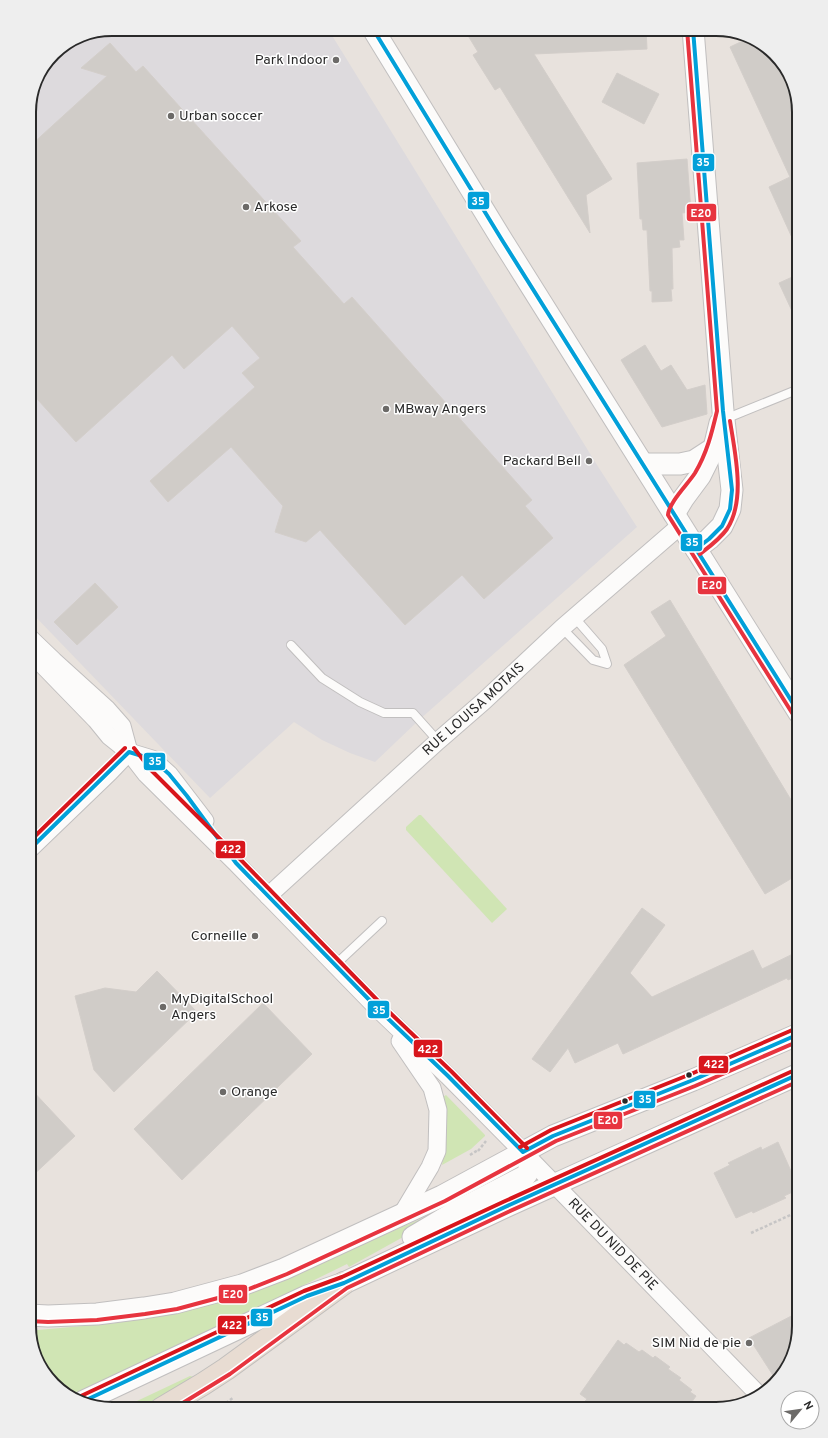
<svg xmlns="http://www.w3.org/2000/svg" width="828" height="1438" font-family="Overpass,sans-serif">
  <rect width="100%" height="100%" fill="#e8e2dd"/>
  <path fill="#dddadd" d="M112 29H328L597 465 637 527 419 720 375 762 350 753 322 740 294 722 210 798 29 610V106L35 80 53 53 80 35Z"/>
  <g fill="#d0e5b4">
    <path d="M419 815H421L507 909 492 923 406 830V827Z"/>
    <path d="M446 1095 485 1135V1136L471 1149 442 1165C448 1138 448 1124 443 1097Z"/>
    <path d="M430 1215 432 1221 349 1267 347 1264 300 1287 302 1293 175 1351 71 1397 66 1395 37 1363 30 1329 38 1330 116 1323 197 1308 245 1295Z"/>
    <path d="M190 1376 198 1378 146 1409H120Z"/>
  </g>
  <g fill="#d0ccc8" stroke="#d3ceca">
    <path d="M464 29H646L647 49 534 54 612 179 586 195 590 233 500 87 495 90 473 55 478 52Z"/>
    <path d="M749 38 762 43 791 75 799 112V253L769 187 790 177 730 47Z"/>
    <path d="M110 43 136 72 143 66 301 241 293 247 344 304 352 297 532 500 525 506 553 538 484 599 462 575 405 625 320 530 306 542 275 532 283 506 231 447 168 502 150 481 255 387 242 373 260 358 232 326 184 369 172 355 76 442 29 390V147L107 76 81 68Z"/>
    <path d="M617 73 659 94 644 124 602 102Z"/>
    <path d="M687 159 691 212 682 213 684 240H679L680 247 672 248 673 289H671L672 301 652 302V291H650L647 230H643L642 219H640L637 163Z"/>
    <path d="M799 274V326L779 283Z"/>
    <path d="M645 345 661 371 671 365 687 390 705 385 707 414 662 427 621 360Z"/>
    <path d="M95 583 118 607 77 645 54 622Z"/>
    <path d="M670 600 799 813V874L765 894 624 665 666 636 651 612Z"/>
    <path d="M642 908 665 925 630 973 652 997 753 950 762 969 799 951V975L788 980 787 978 623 1054 618 1043 575 1063 568 1048 550 1072 532 1059Z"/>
    <path d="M157 971 197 1012 114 1092 94 1070 75 996 105 988 136 992Z"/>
    <path d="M263 1003 312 1054 182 1180 134 1129Z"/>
    <path d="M29 1087 75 1136 29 1179Z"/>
    <path d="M778 1142 799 1189 784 1196 786 1198 753 1213 752 1211 736 1218 714 1173 730 1165 728 1163 761 1147 762 1150Z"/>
    <path d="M799 1312V1327L785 1372 776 1380 749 1338Z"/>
    <path d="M618 1340 624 1345 626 1343 639 1352 642 1350 653 1358 655 1356 670 1367 668 1369 681 1378 679 1380 692 1390 690 1392 696 1396 687 1409H596L585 1401 587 1399 580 1394Z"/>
  </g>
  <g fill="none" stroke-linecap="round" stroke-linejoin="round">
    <defs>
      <g id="service">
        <path d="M725 419 799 389"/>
        <path d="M562 628 593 660 607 664 602 649 575 618"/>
        <path d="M291 645 322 678 360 702 384 713H413L438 741"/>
        <path d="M335 965 382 921"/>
      </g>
      <g id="minor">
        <path d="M29 637 54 661 107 709 122 726 129 752"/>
        <path id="s1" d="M29 651 96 720 109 736 129 752 146 774 236 863 380 1011 448 1076 523 1152 759 1395"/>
        <path d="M129 752 152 759 169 774 205 821"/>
        <path d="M29 850 109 773 129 752"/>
        <path id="s2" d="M268 896 438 741 484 701 562 628 681 525"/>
        <path d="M400 1041 432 1088 438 1110 437 1151 430 1167 402 1214"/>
      </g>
      <g id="tertiary">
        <path d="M373 29 502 240 799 713"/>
        <path d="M693 29 723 411 732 490 730 509 722 526 709 539 696 549"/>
        <path d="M643 464H680L694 461 714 448"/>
        <path d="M674 514 683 499 700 476 714 448 720 423"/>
        <path d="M413 1237 455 1212 525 1176C533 1168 529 1160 523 1152"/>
        <path d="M29 1315 48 1316 97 1314 144 1308 175 1303 242 1285 284 1269 442 1196 553 1136 693 1080 799 1034"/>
        <path d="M84 1401 307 1296 344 1283 505 1207 799 1074"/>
      </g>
      <path id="trunk" d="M161 1409 203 1384 226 1369 344 1283"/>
    </defs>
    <use href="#service" stroke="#c1bfbf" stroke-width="10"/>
    <use href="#minor" stroke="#c1bfbf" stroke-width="19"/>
    <use href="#tertiary" stroke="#c1bfbf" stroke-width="23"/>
    <use href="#trunk" stroke="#c0bebc" stroke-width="24"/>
    <g stroke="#c6c5c5" stroke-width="2.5" stroke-dasharray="3 2" stroke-linecap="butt">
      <path d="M478 1151 486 1141"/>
      <path d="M470 1155 478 1150"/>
      <path d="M751 1233 797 1212"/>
      <path d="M218 1409 234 1397"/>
    </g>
    <use href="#service" stroke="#fcfbfa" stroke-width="8"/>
    <use href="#minor" stroke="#fcfbfa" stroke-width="17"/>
    <use href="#tertiary" stroke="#fcfbfa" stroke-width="21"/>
    <use href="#trunk" stroke="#e8dcd2" stroke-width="22"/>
    <defs>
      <g id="bus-1">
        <path d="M373 29 502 240 799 713"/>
        <path d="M693 29 723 411 732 490 730 509 722 526 709 539 696 549"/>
        <path d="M29 850 129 752 152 759 169 774 187 796 236 863 380 1011 448 1076 523 1152 553 1136 693 1080 799 1034"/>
        <path d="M84 1401 307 1296 344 1283 505 1207 799 1074"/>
      </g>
      <g id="bus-2">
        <path d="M687 29 717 411C712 432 707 453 695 473 688 484 669 502 668 515L794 716"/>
        <path d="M700 554C709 547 720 539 727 529 746 500 735 453 730 421"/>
        <path d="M29 1321 48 1322 97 1320 145 1314 177 1309 244 1291 287 1274 445 1201 556 1141 695 1086 799 1041"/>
        <path d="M173 1409 230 1374 347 1288 508 1212 799 1081"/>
      </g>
      <g id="bus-3">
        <path d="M134 748 151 770 240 859 384 1007 452 1072 527 1148"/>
        <path d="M29 842 125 748"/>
        <path d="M520 1147 551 1130 691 1074 797 1028"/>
        <path d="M81 1396 304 1291 342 1277 503 1202 797 1069"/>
      </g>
    </defs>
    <use href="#bus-1" stroke="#fff" stroke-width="7"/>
    <use href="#bus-2" stroke="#fff" stroke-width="7"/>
    <use href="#bus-3" stroke="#fff" stroke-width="7"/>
    <use href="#bus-1" stroke="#02a0d9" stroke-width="4"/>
    <use href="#bus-2" stroke="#e7343f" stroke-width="4"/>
    <use href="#bus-3" stroke="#d8161c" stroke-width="4"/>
  </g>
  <g fill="#6c6a68" stroke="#fff" stroke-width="1.5">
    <circle cx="336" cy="60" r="4"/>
    <circle cx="171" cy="116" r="4"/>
    <circle cx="246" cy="207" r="4"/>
    <circle cx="386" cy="409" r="4"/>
    <circle cx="589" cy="461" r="4"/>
    <circle cx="255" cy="936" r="4"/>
    <circle cx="163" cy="1007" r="4"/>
    <circle cx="223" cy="1092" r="4"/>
    <circle cx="749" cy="1343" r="4"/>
  </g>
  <g fill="#292929" stroke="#fff" stroke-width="1.5">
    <circle cx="689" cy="1075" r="3.5"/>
    <circle cx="625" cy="1101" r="3.5"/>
  </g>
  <g text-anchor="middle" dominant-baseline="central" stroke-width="3" stroke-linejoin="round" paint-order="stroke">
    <g font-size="14" fill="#292929" stroke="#fff" text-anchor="start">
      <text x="328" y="60" text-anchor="end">Park Indoor</text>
      <text x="179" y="116">Urban soccer</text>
      <text x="254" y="207">Arkose</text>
      <text x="394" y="409">MBway Angers</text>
      <text x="581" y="461" text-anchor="end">Packard Bell</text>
      <text x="247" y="936" text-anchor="end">Corneille</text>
      <text x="171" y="999">MyDigitalSchool<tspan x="171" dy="16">Angers</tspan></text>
      <text x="231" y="1092">Orange</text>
      <text x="741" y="1343" text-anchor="end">SIM Nid de pie</text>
    </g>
    <g font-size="14" fill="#292929" stroke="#fff">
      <text stroke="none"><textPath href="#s2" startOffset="278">RUE LOUISA MOTAIS</textPath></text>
      <text stroke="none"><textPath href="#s1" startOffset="833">RUE DU NID DE PIE</textPath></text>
    </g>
  </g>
  <path d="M0 0H828V1438H0ZM112 36H716A76 76 0 0 1 792 112V1326A76 76 0 0 1 716 1402H112A76 76 0 0 1 36 1326V112A76 76 0 0 1 112 36Z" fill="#eee" fill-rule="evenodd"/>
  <path fill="none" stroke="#292929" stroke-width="2" d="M112 36H716A76 76 0 0 1 792 112V1326A76 76 0 0 1 716 1402H112A76 76 0 0 1 36 1326V112A76 76 0 0 1 112 36Z"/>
  <g stroke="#fff" stroke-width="1.5">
    <rect x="692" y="153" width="23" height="19" rx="4" fill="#02a0d9"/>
    <rect x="467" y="191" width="23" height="19" rx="4" fill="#02a0d9"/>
    <rect x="686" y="203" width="31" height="19" rx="4" fill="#e7343f"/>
    <rect x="680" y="533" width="23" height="19" rx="4" fill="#02a0d9"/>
    <rect x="697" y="576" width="30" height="19" rx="4" fill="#e7343f"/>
    <rect x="143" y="752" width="23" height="19" rx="4" fill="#02a0d9"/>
    <rect x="215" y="840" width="31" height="19" rx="4" fill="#d8161c"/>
    <rect x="367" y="1000" width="23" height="19" rx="4" fill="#02a0d9"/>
    <rect x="413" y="1039" width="30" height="19" rx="4" fill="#d8161c"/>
    <rect x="698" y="1055" width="31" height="19" rx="4" fill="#d8161c"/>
    <rect x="633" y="1090" width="23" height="19" rx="4" fill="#02a0d9"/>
    <rect x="593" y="1111" width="30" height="19" rx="4" fill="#e7343f"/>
    <rect x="218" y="1284" width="30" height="20" rx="4" fill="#e7343f"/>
    <rect x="250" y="1308" width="23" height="19" rx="4" fill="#02a0d9"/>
    <rect x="217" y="1315" width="30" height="20" rx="4" fill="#d8161c"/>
  </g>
  <g font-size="11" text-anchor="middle" font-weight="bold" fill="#fff">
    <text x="703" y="166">35</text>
    <text x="478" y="205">35</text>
    <text x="701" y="217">E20</text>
    <text x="692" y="546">35</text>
    <text x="712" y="589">E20</text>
    <text x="155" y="765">35</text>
    <text x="231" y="853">422</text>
    <text x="379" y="1014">35</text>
    <text x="428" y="1053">422</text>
    <text x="714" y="1068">422</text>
    <text x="645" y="1103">35</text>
    <text x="608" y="1124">E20</text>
    <text x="233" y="1298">E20</text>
    <text x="262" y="1321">35</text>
    <text x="232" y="1329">422</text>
  </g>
  <g transform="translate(800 1410) rotate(61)"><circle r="19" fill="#ffffff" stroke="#a9a9a9"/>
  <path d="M0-3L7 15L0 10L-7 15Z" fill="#6c6a68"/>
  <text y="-6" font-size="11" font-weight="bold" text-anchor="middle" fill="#292929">N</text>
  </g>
</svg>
